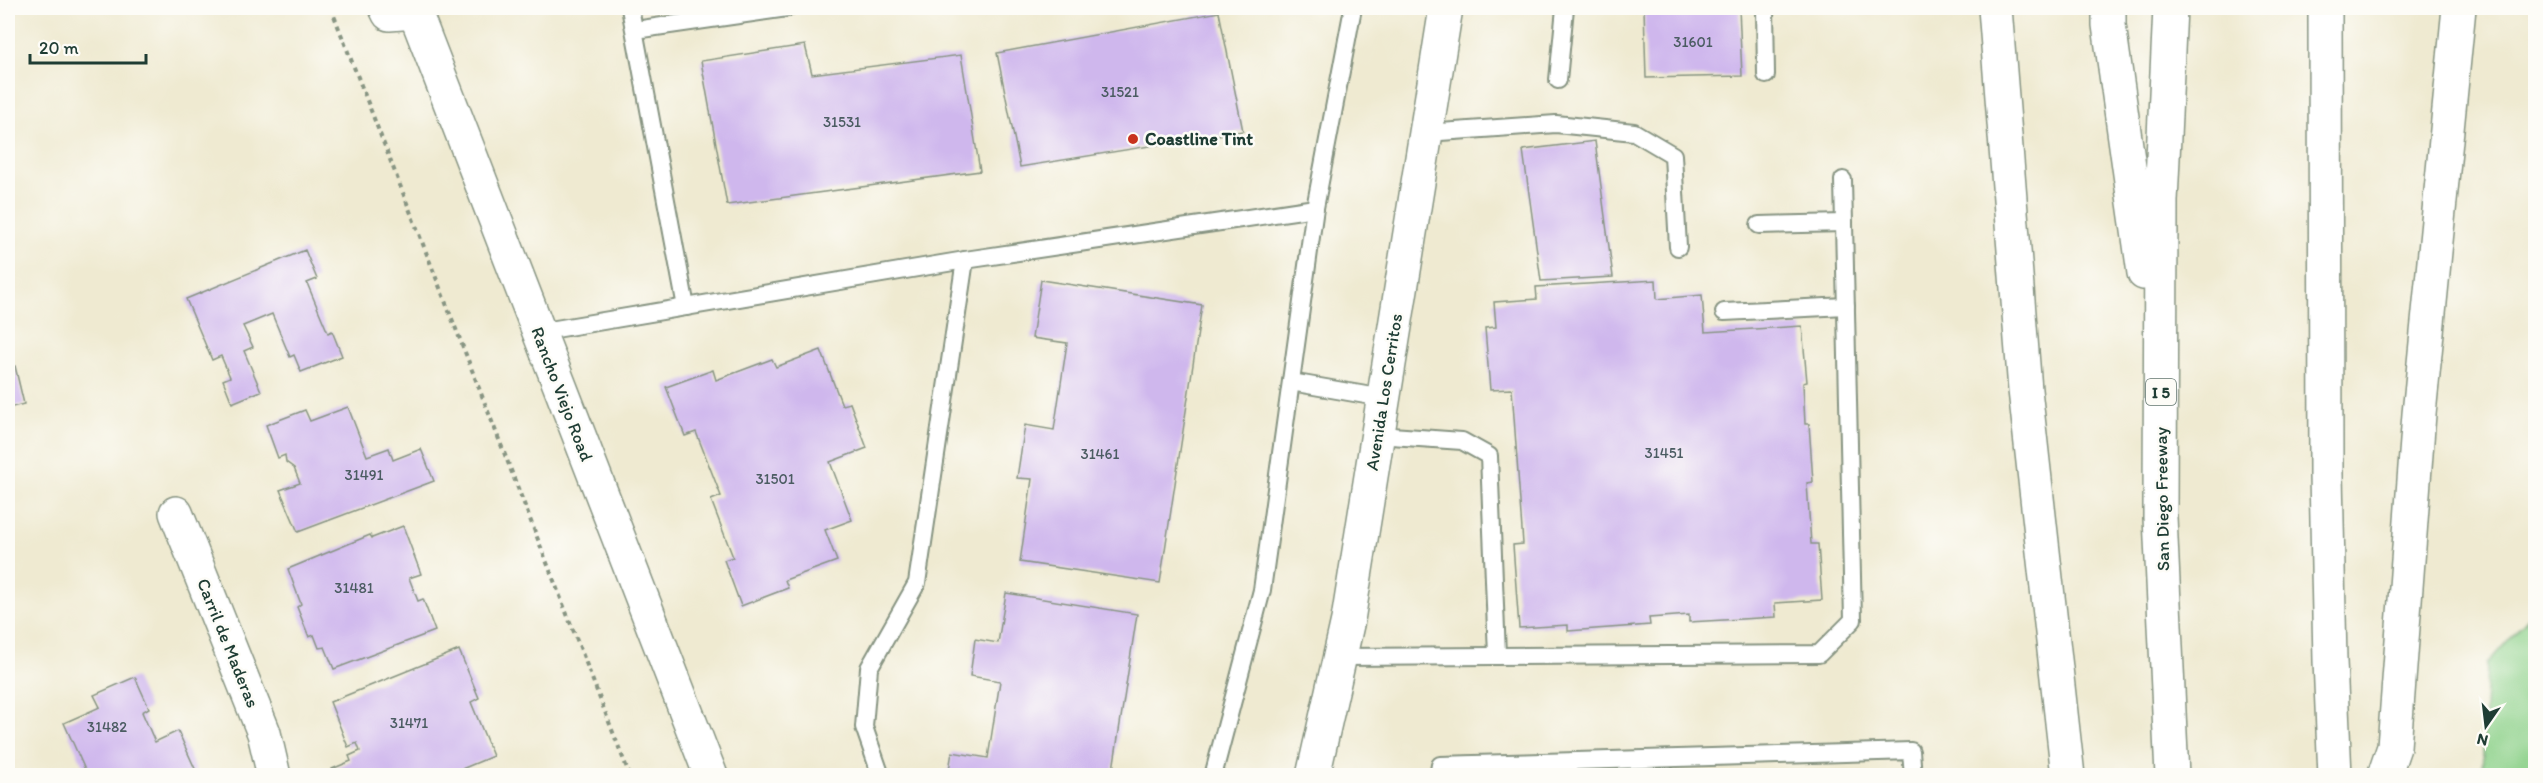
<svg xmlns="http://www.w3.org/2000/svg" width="2543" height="783" font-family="Itim,sans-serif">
  <rect width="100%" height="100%" fill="#fdfcf7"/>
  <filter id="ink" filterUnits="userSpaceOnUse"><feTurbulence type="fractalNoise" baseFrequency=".0167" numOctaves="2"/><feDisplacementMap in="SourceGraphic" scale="12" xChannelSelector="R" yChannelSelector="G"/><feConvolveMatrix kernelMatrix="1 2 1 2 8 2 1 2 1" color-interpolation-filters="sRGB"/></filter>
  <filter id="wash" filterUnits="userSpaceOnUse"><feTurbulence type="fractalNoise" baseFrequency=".008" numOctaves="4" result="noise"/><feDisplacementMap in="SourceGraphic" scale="24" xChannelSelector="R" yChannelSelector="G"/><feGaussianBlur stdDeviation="1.35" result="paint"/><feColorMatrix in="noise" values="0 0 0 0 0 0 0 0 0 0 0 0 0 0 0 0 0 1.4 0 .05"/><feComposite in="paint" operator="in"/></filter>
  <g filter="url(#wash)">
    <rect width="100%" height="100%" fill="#efead1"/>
    <path fill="#8dd18a" stroke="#56875f" stroke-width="1.5" d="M2535 610V775H2482L2487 664Z"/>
    <g id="blocks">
      <g fill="#cfb7ed">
        <path d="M1644 8H1739L1742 76 1646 78Z"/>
        <path d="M1219 12 1243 131 1020 167 997 53Z"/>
        <path d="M805 45 812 74 961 55 980 171 727 205 701 61Z"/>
        <path d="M1595 141 1613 277 1541 281 1523 150Z"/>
        <path d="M305 250 317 279 307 283 328 333 332 331 342 356 301 372 294 355 290 357 272 314 243 326 253 347 244 351 261 391 232 403 223 380 230 377 221 356 212 360 186 299Z"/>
        <path d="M1041 280 1202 305 1160 583 1020 562 1032 479 1017 478 1025 425 1054 430 1067 343 1032 338Z"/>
        <path d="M1656 280 1657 299 1702 295 1705 332 1802 326 1807 382 1803 383 1805 424H1809L1813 482 1807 483 1811 544H1818L1822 600 1775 603 1776 617 1689 622V615L1649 618 1650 625 1568 631V625L1519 628 1513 545 1523 544 1512 389 1490 390 1485 328 1496 327 1494 302 1537 299 1536 287Z"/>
        <path d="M821 350 842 405 850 403 867 448 830 462 852 520 825 530 837 561 785 580 788 588 741 606 724 560 733 557 711 500 721 496 696 432 685 436 666 387 713 370 716 380 772 359 776 367Z"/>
        <path d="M15 366 24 404 8 408V367Z"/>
        <path d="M348 407 367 456 389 448 393 460 421 449 434 481 298 532 280 490 300 483 294 468 286 462 285 455 278 458 266 425 305 410 310 421Z"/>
        <path d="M403 526 421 574 409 578 418 601 423 599 435 631 334 669 325 647 319 648 314 635 309 637 297 607 301 604 288 569 370 535 372 538Z"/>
        <path d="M1006 593 1137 614 1112 776H948L952 752 988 758 1000 681 970 676 975 639 998 643Z"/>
        <path d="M459 650 479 698 471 702 493 756 445 776H335L332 769 351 761 349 756 360 751 357 743 348 747 330 702Z"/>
        <path d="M135 677 149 708 142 712 155 742 178 731 196 771 186 776H77L86 772 64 723 100 707 94 695Z"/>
      </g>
    </g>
  </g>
  <g filter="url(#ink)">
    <use href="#blocks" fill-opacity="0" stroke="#879482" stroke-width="1.5"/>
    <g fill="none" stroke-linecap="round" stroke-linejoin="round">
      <defs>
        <g id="lane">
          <path d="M630 8 686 307"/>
          <path d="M1765 8 1766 75"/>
          <path d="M635 30 787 8"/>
          <path d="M1558 80 1565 8"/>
          <path d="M1426 133 1556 124 1634 132 1673 155 1678 247"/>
          <path d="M1759 225 1844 223"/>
          <path d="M1724 312 1846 306"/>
          <path d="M538 332 965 260 1315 208 1353 8"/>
          <path d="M1291 382 1383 398"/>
          <path d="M1377 435 1462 441 1489 456 1497 655"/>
          <path d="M1339 657 1819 654 1853 620 1843 180"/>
          <path d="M881 776 864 727 869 668 917 583 965 260"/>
          <path d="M1213 776 1262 590 1315 208"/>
          <path d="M1438 776 1440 765 1911 751 1913 776"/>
        </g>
        <g id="street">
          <path d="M176 513 264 733 274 776"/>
          <path d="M1313 776 1348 620 1446 8"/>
        </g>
        <g id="secondary">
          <path d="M386 8 389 14 415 12"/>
          <path d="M417 8 415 12 711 776"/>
        </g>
        <g id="highway">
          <path d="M1995 8 2025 390 2068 776"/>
          <path d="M2109 8V25L2144 273"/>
          <path d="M2170 8 2161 201 2160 517 2172 776"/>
          <path d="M2325 8 2326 474 2330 661 2335 776"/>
          <path d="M2384 776 2394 747 2419 414 2459 8"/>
        </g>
      </defs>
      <use href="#lane" stroke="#879482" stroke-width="20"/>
      <use href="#street" stroke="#879482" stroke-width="36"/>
      <use href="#secondary" stroke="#879482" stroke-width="36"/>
      <use href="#highway" stroke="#879482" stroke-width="36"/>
      <path stroke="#879482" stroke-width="4" stroke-dasharray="4.5 4.5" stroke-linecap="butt" d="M331 8 630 776"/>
      <use href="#lane" stroke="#fff" stroke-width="16"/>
      <use href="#street" stroke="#fff" stroke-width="33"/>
      <use href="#secondary" stroke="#fff" stroke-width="33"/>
      <use href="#highway" stroke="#fff" stroke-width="33"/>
    </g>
  </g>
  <circle fill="#c8321e" stroke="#fdfcf7" stroke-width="2" cx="1133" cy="139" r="6"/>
  <g text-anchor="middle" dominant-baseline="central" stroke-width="5" stroke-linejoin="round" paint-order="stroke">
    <g font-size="15" fill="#4b5c62">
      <text x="1693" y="42">31601</text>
      <text x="1120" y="92">31521</text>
      <text x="842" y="122">31531</text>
      <text x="1664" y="453">31451</text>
      <text x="1100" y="454">31461</text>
      <text x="364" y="475">31491</text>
      <text x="775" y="479">31501</text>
      <text x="354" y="588">31481</text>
      <text x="409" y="723">31471</text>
      <text x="107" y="727">31482</text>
    </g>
    <rect fill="#fdfcf7" stroke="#62766e" stroke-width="1.5" x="2146" y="379" width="30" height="26" rx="4.5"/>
    <g font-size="16" font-weight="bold" fill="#1f3d34">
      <text x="2161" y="392">I 5</text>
    </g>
    <g font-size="18" font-weight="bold" fill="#1f3d34" stroke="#fdfcf7" text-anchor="start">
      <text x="1145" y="139">Coastline Tint</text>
    </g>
    <g font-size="18" fill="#1f3d34" stroke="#fdfcf7">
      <text transform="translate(1384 392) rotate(-81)">Avenida Los Cerritos</text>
      <text transform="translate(562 394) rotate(69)">Rancho Viejo Road</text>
      <text transform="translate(2162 499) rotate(-91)">San Diego Freeway</text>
      <text transform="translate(228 643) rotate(68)">Carril de Maderas</text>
    </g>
  </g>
  <rect width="2543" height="783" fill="none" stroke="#fdfcf7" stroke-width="30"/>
  <g transform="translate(2486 726) rotate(194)" stroke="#fdfcf7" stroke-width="4.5" paint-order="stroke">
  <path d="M0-4.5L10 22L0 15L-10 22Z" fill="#1f3d34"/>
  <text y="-9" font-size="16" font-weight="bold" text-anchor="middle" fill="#1f3d34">N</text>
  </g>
  <path d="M30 54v9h116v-9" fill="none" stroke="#1f3d34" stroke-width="3"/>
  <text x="39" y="54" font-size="18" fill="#1f3d34" stroke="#fdfcf7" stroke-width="4.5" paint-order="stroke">20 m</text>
</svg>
